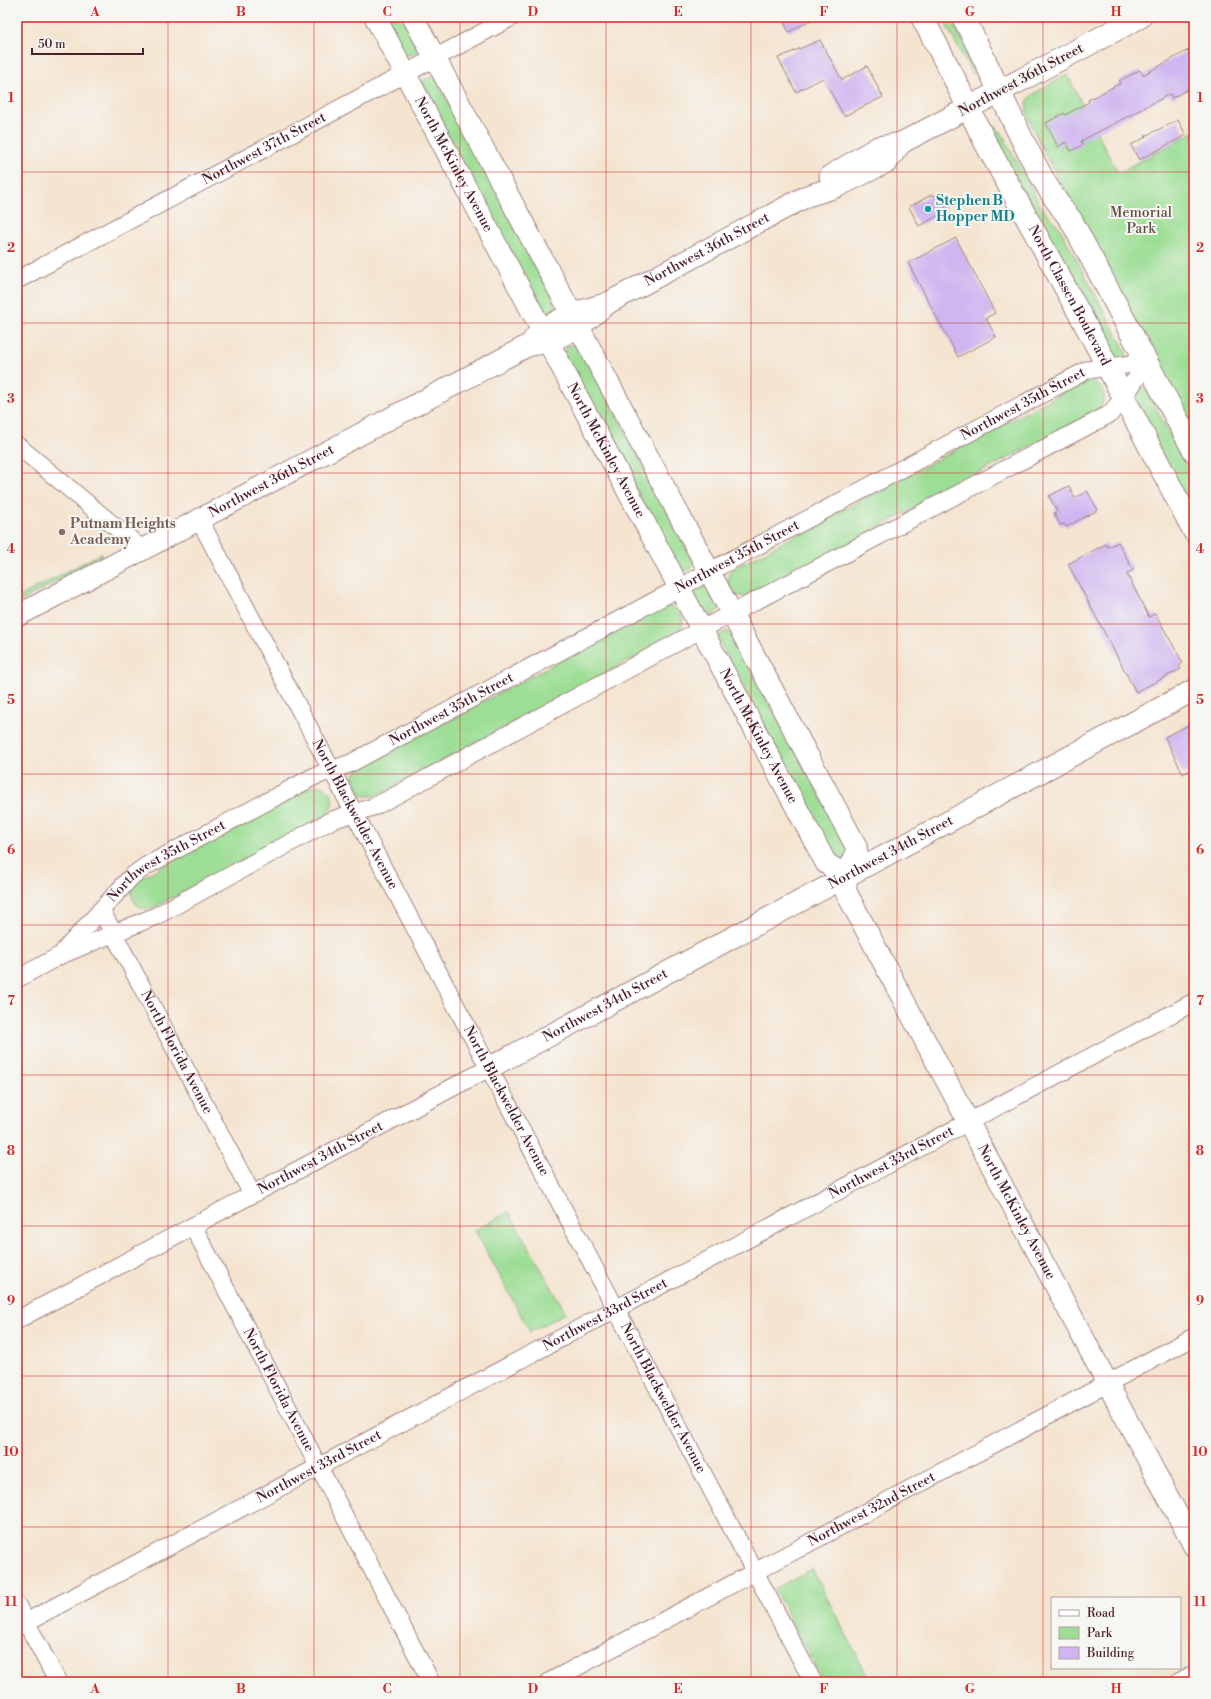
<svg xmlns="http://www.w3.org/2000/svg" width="1211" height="1699" font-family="'Libre Bodoni',serif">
  <rect width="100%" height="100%" fill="#f6f6f2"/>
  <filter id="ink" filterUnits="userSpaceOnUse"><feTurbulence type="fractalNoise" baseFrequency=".025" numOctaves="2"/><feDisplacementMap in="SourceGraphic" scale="8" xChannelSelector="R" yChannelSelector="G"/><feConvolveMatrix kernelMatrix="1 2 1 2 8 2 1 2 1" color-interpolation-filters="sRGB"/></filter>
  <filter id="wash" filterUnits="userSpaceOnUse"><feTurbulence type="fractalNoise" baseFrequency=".012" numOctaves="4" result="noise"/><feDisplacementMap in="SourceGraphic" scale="16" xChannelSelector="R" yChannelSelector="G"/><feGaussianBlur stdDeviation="0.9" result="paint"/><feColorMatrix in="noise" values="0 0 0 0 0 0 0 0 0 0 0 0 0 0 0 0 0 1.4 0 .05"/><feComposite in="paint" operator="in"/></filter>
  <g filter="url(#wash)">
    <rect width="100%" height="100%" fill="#f4e4d0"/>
    <g fill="#9dde95" stroke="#747e60">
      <path d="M381 17H406L419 46C417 54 411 56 402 54Z"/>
      <path d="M942 17H950L966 47 976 71 974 73H972Z"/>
      <path d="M1067 75 1118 173 1194 132V432L1042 148C1018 97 1019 101 1067 75Z"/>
      <path d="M431 77 435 78 557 307C554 314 549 315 542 314L422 84 424 80Z"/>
      <path d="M996 127 1001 132 1041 207 1059 227 1126 352 1127 358 1116 362 992 134 994 128Z"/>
      <path d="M575 344 580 346 694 563C692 568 688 572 681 571L564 356 567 346Z"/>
      <path d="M1089 380C1104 385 1109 397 1099 409L749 597 739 596 730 590 727 579 731 570 1085 381Z"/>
      <path d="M1140 385 1148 393 1194 480V512L1133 399Z"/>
      <path d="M102 553 101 558 17 603V598Z"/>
      <path d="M701 586 706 587 719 608C717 614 712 617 706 616L693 594 696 588Z"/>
      <path d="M669 606 679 611C685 620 683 629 675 636L376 796H365L357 791 353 776 359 768 661 607Z"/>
      <path d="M726 631 730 633 849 849 845 860 836 861 718 639 719 636Z"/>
      <path d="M315 785C332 787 338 801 327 815L153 908C141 911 133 904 131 892L135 882 139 879Z"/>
      <path d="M509 1212 566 1313 530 1332 475 1230Z"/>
      <path d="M812 1569 868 1677 859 1682H824L774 1589Z"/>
    </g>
    <g id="blocks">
      <g fill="#cfb6f0">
        <path d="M781 17H816L789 32Z"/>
        <path d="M820 40 842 80 867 66 883 97 844 116 823 78 796 92 778 58Z"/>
        <path d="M1194 47V86L1172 98 1170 94 1081 141 1083 145 1071 151 1066 142 1058 147 1046 123 1064 113 1065 115 1089 102 1088 100 1121 83 1119 81 1140 70 1143 75Z"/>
        <path d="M1178 120 1186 135 1139 160 1131 145 1146 137 1145 136Z"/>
        <path d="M931 195 939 196 947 211 919 226 909 207Z"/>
        <path d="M956 238 995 313 986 318 996 337 958 357 908 263Z"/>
        <path d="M1069 486 1075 498 1087 491 1098 510 1066 527 1064 524 1060 525 1054 513 1057 511 1049 496Z"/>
        <path d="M1118 542 1133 570 1127 574 1149 617 1155 613 1183 663 1179 666 1181 669 1136 692 1068 564 1106 544 1108 547Z"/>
        <path d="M1194 722V768L1183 774 1165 737Z"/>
      </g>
    </g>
  </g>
  <g filter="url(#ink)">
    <use href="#blocks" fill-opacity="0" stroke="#9f827e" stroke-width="1"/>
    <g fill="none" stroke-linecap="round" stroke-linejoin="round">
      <defs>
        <g id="minor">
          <path id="s1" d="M17 280 512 17"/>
          <path d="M17 445 142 549"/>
          <path id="s2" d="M199 519 813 1682"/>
          <path id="s3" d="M101 910 252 1194"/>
          <path id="s4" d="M64 951 132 876 146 866 313 777 351 763 1087 370 1147 362"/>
          <path d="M17 979 59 956 156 916 332 820 376 806 689 636 1110 414 1124 397 1147 362"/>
          <path id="s5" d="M193 1226 431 1682"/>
          <path id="s6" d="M17 1320 489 1068"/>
          <path d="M17 1605 58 1682"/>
          <path id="s7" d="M17 1627 1194 1002"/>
          <path id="s8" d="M549 1682 1194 1337"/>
          <path d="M1179 1682 1194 1674"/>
        </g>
        <g id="tertiary">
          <path id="s9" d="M375 17 826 863 846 876"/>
          <path id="s10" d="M413 17 856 846 857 852 846 876V892L1194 1546"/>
          <path d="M830 176 878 147 901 143 968 108"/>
          <path id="s11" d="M533 340 542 329 571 314 608 303 807 196 836 187 887 162 901 143"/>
          <path id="s12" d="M17 616 527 346 549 342 579 327 608 303"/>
          <path id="s13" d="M489 1068 1194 690"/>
        </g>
        <g id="secondary">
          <path id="s14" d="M922 17 952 74 985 142 1083 320 1194 531"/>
          <path d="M963 17C994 74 1016 135 1050 191 1056 201 1064 211 1071 220L1194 451"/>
          <path d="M968 108 1140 17"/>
        </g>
      </defs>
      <use href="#minor" stroke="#9f827e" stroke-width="19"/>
      <use href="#tertiary" stroke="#9f827e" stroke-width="23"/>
      <use href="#secondary" stroke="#9f827e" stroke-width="24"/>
      <use href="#minor" stroke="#fff" stroke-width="17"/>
      <use href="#tertiary" stroke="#fff" stroke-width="21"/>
      <use href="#secondary" stroke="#fff" stroke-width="22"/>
    </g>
  </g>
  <path fill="none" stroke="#d62828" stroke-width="1" stroke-opacity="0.55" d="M168 17V1682M314 17V1682M460 17V1682M606 17V1682M751 17V1682M897 17V1682M1043 17V1682M17 172H1194M17 323H1194M17 473H1194M17 624H1194M17 774H1194M17 925H1194M17 1075H1194M17 1226H1194M17 1376H1194M17 1527H1194"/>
  <circle fill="#0f9aa8" stroke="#f6f6f2" stroke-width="1.5" cx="928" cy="209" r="4"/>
  <circle fill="#8d6e63" stroke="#f6f6f2" stroke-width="1.5" cx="62" cy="532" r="4"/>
  <g text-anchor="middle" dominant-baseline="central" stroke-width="4" stroke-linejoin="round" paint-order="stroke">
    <g font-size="14" fill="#4a1f2b" stroke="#f6f6f2">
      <text transform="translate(1021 80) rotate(-28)">Northwest 36th Street</text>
      <text stroke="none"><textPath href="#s1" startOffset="280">Northwest 37th Street</textPath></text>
      <text stroke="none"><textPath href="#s9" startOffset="167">North McKinley Avenue</textPath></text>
      <text stroke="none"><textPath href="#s11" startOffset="198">Northwest 36th Street</textPath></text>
      <text stroke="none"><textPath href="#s14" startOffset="315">North Classen Boulevard</textPath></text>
      <text stroke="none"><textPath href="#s4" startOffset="1110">Northwest 35th Street</textPath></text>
      <text stroke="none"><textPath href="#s9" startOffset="491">North McKinley Avenue</textPath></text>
      <text stroke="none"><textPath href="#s12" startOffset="288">Northwest 36th Street</textPath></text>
      <text stroke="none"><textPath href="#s4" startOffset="786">Northwest 35th Street</textPath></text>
      <text stroke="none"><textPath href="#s4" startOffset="462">Northwest 35th Street</textPath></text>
      <text stroke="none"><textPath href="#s9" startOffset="815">North McKinley Avenue</textPath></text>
      <text stroke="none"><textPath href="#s2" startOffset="334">North Blackwelder Avenue</textPath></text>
      <text stroke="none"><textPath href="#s13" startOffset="456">Northwest 34th Street</textPath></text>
      <text stroke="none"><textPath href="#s4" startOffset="138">Northwest 35th Street</textPath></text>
      <text stroke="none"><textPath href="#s13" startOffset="132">Northwest 34th Street</textPath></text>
      <text stroke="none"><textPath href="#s3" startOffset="161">North Florida Avenue</textPath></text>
      <text stroke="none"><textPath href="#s2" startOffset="658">North Blackwelder Avenue</textPath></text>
      <text stroke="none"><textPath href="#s6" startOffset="344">Northwest 34th Street</textPath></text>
      <text stroke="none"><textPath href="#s7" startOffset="990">Northwest 33rd Street</textPath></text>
      <text stroke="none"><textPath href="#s10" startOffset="1351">North McKinley Avenue</textPath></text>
      <text stroke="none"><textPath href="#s7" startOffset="666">Northwest 33rd Street</textPath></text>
      <text stroke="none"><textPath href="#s5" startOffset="185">North Florida Avenue</textPath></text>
      <text stroke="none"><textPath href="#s2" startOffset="994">North Blackwelder Avenue</textPath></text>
      <text stroke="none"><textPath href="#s7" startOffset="342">Northwest 33rd Street</textPath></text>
      <text stroke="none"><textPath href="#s8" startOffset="366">Northwest 32nd Street</textPath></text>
    </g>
    <g font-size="14" font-weight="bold" fill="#0d838f" stroke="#f6f6f2" text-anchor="start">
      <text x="936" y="201">Stephen B<tspan x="936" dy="16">Hopper MD</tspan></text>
    </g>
    <g font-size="14" fill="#5f4f46" stroke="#f6f6f2">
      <text x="1141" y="213">Memorial<tspan x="1141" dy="16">Park</tspan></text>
    </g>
    <g font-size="14" font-weight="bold" fill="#785e54" stroke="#f6f6f2" text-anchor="start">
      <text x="70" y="524">Putnam Heights<tspan x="70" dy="16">Academy</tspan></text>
    </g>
  </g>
  <rect width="1211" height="1699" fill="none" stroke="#f6f6f2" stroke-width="44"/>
  <rect x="1051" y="1597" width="130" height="72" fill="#f6f6f2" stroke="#b1a0a2"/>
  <rect x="1059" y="1610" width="20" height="6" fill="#ffffff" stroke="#b1a0a2"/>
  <text x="1087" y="1617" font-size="12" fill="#4a1f2b">Road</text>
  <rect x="1059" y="1627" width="20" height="12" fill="#9dde95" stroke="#b1a0a2"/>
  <text x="1087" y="1637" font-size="12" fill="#4a1f2b">Park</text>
  <rect x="1059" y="1647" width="20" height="12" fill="#cfb6f0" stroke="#b1a0a2"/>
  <text x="1087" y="1657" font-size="12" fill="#4a1f2b">Building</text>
  <path d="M32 48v6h111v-6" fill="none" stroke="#4a1f2b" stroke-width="2"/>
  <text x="38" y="48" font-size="12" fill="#4a1f2b" stroke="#f6f6f2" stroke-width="3" paint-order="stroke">50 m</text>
  <rect x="22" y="22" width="1167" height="1655" fill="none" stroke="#d62828" stroke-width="1.5"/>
  <g font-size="13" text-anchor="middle" font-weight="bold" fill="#d62828">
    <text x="95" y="16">A</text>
    <text x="241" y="16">B</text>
    <text x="387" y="16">C</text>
    <text x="533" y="16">D</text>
    <text x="678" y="16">E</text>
    <text x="824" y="16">F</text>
    <text x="970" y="16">G</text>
    <text x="1116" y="16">H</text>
    <text x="11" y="102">1</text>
    <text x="1200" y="102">1</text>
    <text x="11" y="252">2</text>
    <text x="1200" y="252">2</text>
    <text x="11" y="403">3</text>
    <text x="1200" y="403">3</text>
    <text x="11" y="553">4</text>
    <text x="1200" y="553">4</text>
    <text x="11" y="704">5</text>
    <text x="1200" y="704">5</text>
    <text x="11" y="854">6</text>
    <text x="1200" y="854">6</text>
    <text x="11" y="1005">7</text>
    <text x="1200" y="1005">7</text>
    <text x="11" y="1155">8</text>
    <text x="1200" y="1155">8</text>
    <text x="11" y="1305">9</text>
    <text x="1200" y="1305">9</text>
    <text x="11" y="1456">10</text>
    <text x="1200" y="1456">10</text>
    <text x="11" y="1606">11</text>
    <text x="1200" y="1606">11</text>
    <text x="95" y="1693">A</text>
    <text x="241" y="1693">B</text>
    <text x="387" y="1693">C</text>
    <text x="533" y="1693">D</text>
    <text x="678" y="1693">E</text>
    <text x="824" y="1693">F</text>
    <text x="970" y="1693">G</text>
    <text x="1116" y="1693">H</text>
  </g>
</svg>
